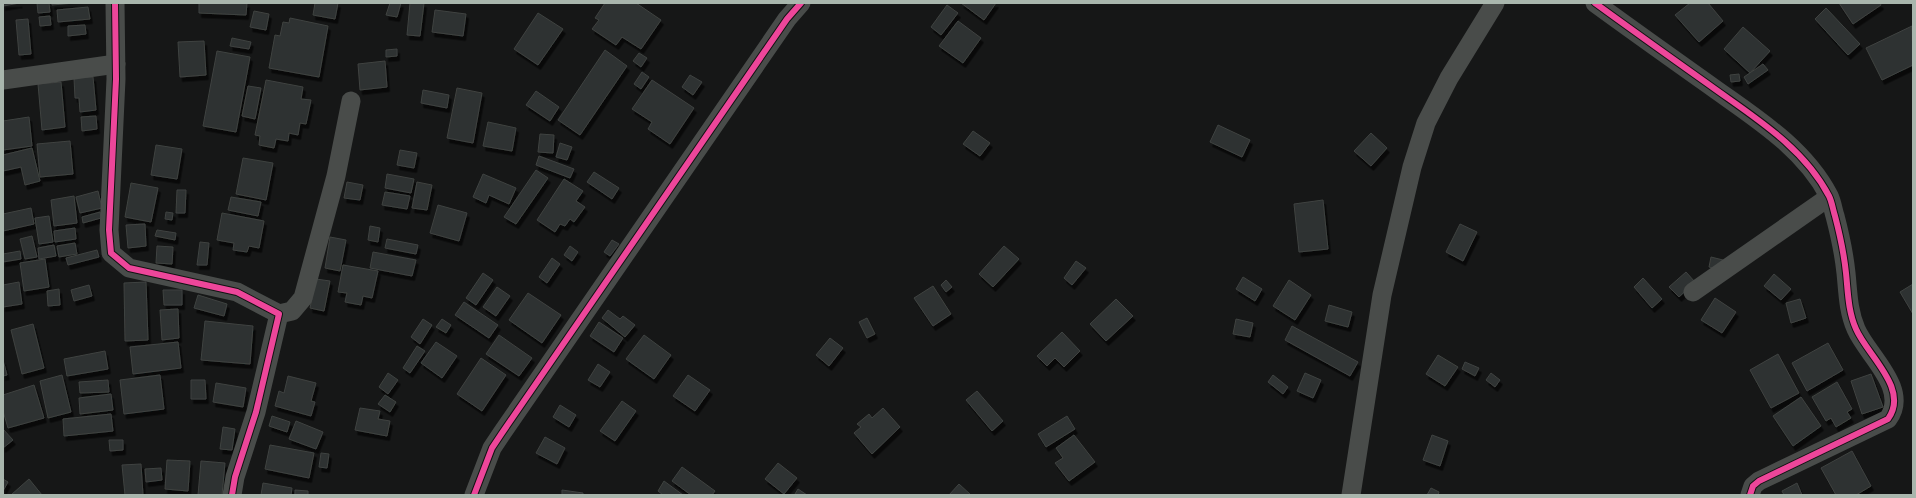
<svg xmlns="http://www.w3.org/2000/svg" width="1916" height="498" font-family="Raleway,sans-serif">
  <defs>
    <filter id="shadow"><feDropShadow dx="2.5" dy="4.5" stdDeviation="0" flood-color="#0009"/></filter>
  </defs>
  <rect width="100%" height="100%" fill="#161717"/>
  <g fill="#2e3030" stroke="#3f4341" filter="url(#shadow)">
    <path d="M3 3H20L3 6Z"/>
    <path d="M37 3H49L50 12 38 13Z"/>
    <path d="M52 3H75L52 5Z"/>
    <path d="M199 3H247L246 15 199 13Z"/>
    <path d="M315 3H338L335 19 313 15Z"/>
    <path d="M390 3H401L397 17 386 15Z"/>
    <path d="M410 3H424L420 36 407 35Z"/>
    <path d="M605 3H636L661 20 641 49 622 37 616 45 592 29 599 20 595 18Z"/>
    <path d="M961 3H996L984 20Z"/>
    <path d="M1690 3H1708L1723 21 1699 42 1675 15Z"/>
    <path d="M1839 3H1880L1881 5 1853 24Z"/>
    <path d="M947 5 958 13 941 35 931 27Z"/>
    <path d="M88 7 90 19 58 22 57 10Z"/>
    <path d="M1826 8 1860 44 1848 55 1815 19Z"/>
    <path d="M435 10 466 14 463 36 432 32Z"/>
    <path d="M254 11 269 14 266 30 250 27Z"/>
    <path d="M538 13 563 29 538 65 514 49Z"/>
    <path d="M50 16 51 25 40 26 39 17Z"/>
    <path d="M290 18 328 26 319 77 269 68 275 35 280 36 283 22 289 23Z"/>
    <path d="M28 19 31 54 19 55 16 20Z"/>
    <path d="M958 21 981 38 963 63 939 46Z"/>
    <path d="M85 25 86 34 68 36V26Z"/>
    <path d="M1912 26 1913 65 1882 80 1866 48Z"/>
    <path d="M1743 27 1770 51 1750 73 1724 49Z"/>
    <path d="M232 38 251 42 249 49 230 46Z"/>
    <path d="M204 41 206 75 180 77 178 42Z"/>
    <path d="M397 49V56L386 57V50Z"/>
    <path d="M605 50 627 66 580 135 558 120Z"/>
    <path d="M217 51 250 57 236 132 203 126Z"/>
    <path d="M639 53 647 58 641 67 633 61Z"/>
    <path d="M385 61 387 87 360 90 358 64Z"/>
    <path d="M1763 64 1768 70 1748 84 1744 77Z"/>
    <path d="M642 72 649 77 641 89 634 84Z"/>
    <path d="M1739 74 1740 81 1731 82 1730 75Z"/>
    <path d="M690 75 702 82 693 95 682 87Z"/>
    <path d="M93 77 96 110 80 112 79 98H75L74 78Z"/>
    <path d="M266 80 303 87 301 99 311 100 306 124 300 123 298 135 289 133 288 141 276 139 274 148 259 145 260 136 255 135Z"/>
    <path d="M652 80 694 108 670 144 648 129 652 122 632 109Z"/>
    <path d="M61 82 65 127 42 130 38 84Z"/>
    <path d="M248 86 261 88 255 119 242 116Z"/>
    <path d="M457 88 482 93 473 143 447 138Z"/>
    <path d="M423 90 449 95 447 108 421 103Z"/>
    <path d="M536 91 559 107 550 121 526 105Z"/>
    <path d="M96 116 97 129 82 131 81 117Z"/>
    <path d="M29 117 32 146 3 150V121Z"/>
    <path d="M488 122 516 128 512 151 483 146Z"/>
    <path d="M1218 125 1250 140 1242 157 1210 142Z"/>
    <path d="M973 131 990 143 980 156 963 144Z"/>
    <path d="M1371 133 1387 148 1371 166 1354 151Z"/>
    <path d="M540 134 554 135 553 153 538 152Z"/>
    <path d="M70 141 73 174 40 177 37 144Z"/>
    <path d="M560 143 572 147 567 160 556 157Z"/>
    <path d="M156 145 182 149 177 179 151 175Z"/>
    <path d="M32 148 40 181 25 185 21 167 3 171V155Z"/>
    <path d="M400 150 417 153 414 168 397 165Z"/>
    <path d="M539 156 574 169 570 178 536 165Z"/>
    <path d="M243 158 273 163 266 200 236 194Z"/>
    <path d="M536 170 548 178 516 224 504 217Z"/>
    <path d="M594 172 619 188 612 199 587 182Z"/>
    <path d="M387 174 414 179 411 193 385 188Z"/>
    <path d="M483 174 516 188 509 204 489 195 486 203 473 197Z"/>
    <path d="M564 179 583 191 576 201 585 207 574 222 570 219 565 226 560 224 555 232 537 220Z"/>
    <path d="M347 182 363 185 360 200 344 198Z"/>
    <path d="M417 182 432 185 427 210 412 208Z"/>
    <path d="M131 183 158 188 151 222 125 217Z"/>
    <path d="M177 190H186L185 213H176Z"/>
    <path d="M98 191 102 208 80 213 76 197Z"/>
    <path d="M385 192 410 196 407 209 382 205Z"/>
    <path d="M74 196 77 223 54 226 51 200Z"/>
    <path d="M231 197 261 202 258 216 228 210Z"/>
    <path d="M1323 200 1328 249 1299 252 1294 204Z"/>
    <path d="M438 205 467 213 459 241 430 233Z"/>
    <path d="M31 208 34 224 3 231V214Z"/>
    <path d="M100 212 101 218 83 223 82 217Z"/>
    <path d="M166 212 173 213 172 220 165 219Z"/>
    <path d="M222 213 264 221 259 248 249 246 247 252 233 250 234 243 217 240Z"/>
    <path d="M49 216 53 242 39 244 35 218Z"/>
    <path d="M145 224 146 246 128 248 126 225Z"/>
    <path d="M1460 224 1477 232 1463 261 1446 252Z"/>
    <path d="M370 226 380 228 378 242 368 240Z"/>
    <path d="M75 228 76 239 55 242 54 231Z"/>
    <path d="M157 230 176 233 175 240 155 236Z"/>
    <path d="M32 236 37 257 25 259 20 239Z"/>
    <path d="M330 237 346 240 340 271 325 268Z"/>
    <path d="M387 239 418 245 416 254 385 248Z"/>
    <path d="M612 240 619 244 610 256 604 252Z"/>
    <path d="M200 242 209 243 207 265H197Z"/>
    <path d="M75 243 77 254 59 257 57 246Z"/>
    <path d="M54 245 56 256 39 259 38 248Z"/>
    <path d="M157 246 173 247 172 264 156 263Z"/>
    <path d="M570 246 578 252 572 261 564 255Z"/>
    <path d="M1004 246 1019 259 993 287 979 274Z"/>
    <path d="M97 250 99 257 68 265 66 258Z"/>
    <path d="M20 251 21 259 3 262V254Z"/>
    <path d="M373 252 416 260 412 276 370 268Z"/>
    <path d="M1711 257 1723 260 1720 270 1709 267Z"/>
    <path d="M552 258 560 264 547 283 539 277Z"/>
    <path d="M45 259 49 287 24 291 20 263Z"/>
    <path d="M1076 261 1086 268 1072 285 1064 278Z"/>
    <path d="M343 265 378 271 372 298 363 296 361 305 345 302 347 293 338 292Z"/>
    <path d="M1686 272 1695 282 1679 297 1669 287Z"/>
    <path d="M483 273 493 280 476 305 466 298Z"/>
    <path d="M1774 274 1791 289 1781 300 1764 286Z"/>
    <path d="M1243 277 1262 289 1255 301 1236 289Z"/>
    <path d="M1643 278 1662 299 1652 308 1634 287Z"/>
    <path d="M316 279 330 281 324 311 310 308Z"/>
    <path d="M946 280 952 287 946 292 941 285Z"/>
    <path d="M1289 280 1311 295 1295 320 1273 306Z"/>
    <path d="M19 282 22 304 3 307V285Z"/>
    <path d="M146 282 148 340 125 341 124 283Z"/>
    <path d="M1913 284V314L1900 292Z"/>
    <path d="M89 285 92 296 74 301 71 290Z"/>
    <path d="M933 286 951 314 933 326 914 298Z"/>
    <path d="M497 287 510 296 496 316 483 307Z"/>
    <path d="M59 289 60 305 48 306 47 291Z"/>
    <path d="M163 290H182V305H164Z"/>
    <path d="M528 293 561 315 542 343 509 320Z"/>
    <path d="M198 295 227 304 224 316 194 308Z"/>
    <path d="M1715 298 1736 312 1722 333 1701 320Z"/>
    <path d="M1116 299 1133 316 1106 341 1090 324Z"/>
    <path d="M1800 299 1806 318 1791 323 1786 303Z"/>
    <path d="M464 302 498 325 489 338 455 315Z"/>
    <path d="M1329 305 1352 312 1348 327 1325 321Z"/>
    <path d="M178 309 179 338 162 340 160 310Z"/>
    <path d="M608 310 620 319 623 316 635 325 625 337 602 318Z"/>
    <path d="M867 318 875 334 867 338 859 322Z"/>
    <path d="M423 319 432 325 420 344 411 337Z"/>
    <path d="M442 319 451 325 446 333 436 327Z"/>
    <path d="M1236 319 1253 323 1250 337 1233 334Z"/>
    <path d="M205 321 253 326 250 364 201 360Z"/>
    <path d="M599 322 623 338 614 352 590 336Z"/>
    <path d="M33 324 44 368 22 374 11 330Z"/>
    <path d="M1292 326 1358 362 1350 376 1285 340Z"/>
    <path d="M1062 332 1080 351 1064 367 1055 358 1047 366 1037 356Z"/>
    <path d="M499 335 532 358 519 376 486 354Z"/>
    <path d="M644 335 671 355 654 379 626 359Z"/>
    <path d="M830 338 843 348 829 366 816 355Z"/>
    <path d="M178 342 181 368 133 374 130 347Z"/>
    <path d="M436 342 457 356 442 378 421 363Z"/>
    <path d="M1828 343 1843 370 1807 391 1792 363Z"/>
    <path d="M417 346 425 351 410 373 403 368Z"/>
    <path d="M105 351 108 369 67 376 64 359Z"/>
    <path d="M1778 354 1799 393 1771 408 1750 370Z"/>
    <path d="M1438 355 1458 367 1445 386 1426 374Z"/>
    <path d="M481 358 506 375 482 411 457 394Z"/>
    <path d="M3 360 7 375 3 376Z"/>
    <path d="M1465 362 1479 368 1475 376 1462 369Z"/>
    <path d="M598 364 610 372 600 387 588 380Z"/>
    <path d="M388 373 398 380 388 394 379 387Z"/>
    <path d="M1305 373 1321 380 1313 398 1297 391Z"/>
    <path d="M1491 373 1500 380 1495 387 1486 380Z"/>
    <path d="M1871 374 1883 407 1862 414 1851 381Z"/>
    <path d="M62 375 71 412 48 418 40 381Z"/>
    <path d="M160 375 164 409 124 414 120 380Z"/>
    <path d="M688 375 710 390 695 411 673 396Z"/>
    <path d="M1273 375 1288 387 1283 394 1268 382Z"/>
    <path d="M288 376 316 383 311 401 315 402 311 416 275 406 279 391 284 393Z"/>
    <path d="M108 380 109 392 80 393 79 382Z"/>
    <path d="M191 380H205L206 399H191Z"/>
    <path d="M1837 382 1852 409 1847 412 1851 418 1836 427 1831 418 1826 421 1812 397Z"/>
    <path d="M216 383 246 388 243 407 213 402Z"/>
    <path d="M34 385 44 418 8 428 3 411V395Z"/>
    <path d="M977 391 1003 421 992 431 966 400Z"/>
    <path d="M111 394 113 410 80 414 79 398Z"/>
    <path d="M385 395 396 402 390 412 378 404Z"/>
    <path d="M1801 397 1821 426 1793 446 1773 416Z"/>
    <path d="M622 401 636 411 615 441 600 431Z"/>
    <path d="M560 405 576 415 569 427 553 417Z"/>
    <path d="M360 408 380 411 378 419 390 421 387 436 355 430Z"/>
    <path d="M883 408 900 427 872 454 854 433 861 427 857 424 869 414 872 418Z"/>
    <path d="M111 414 113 431 64 436 63 419Z"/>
    <path d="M272 416 290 422 287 432 269 426Z"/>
    <path d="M1067 416 1075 429 1046 447 1038 434Z"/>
    <path d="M296 421 323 432 316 449 289 439Z"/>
    <path d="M223 427 235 429 232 450 220 449Z"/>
    <path d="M3 429 13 440 3 448Z"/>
    <path d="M1074 435 1095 462 1069 481 1055 463 1063 458 1056 448Z"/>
    <path d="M1432 435 1448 441 1440 466 1423 460Z"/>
    <path d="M545 437 565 448 557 464 536 453Z"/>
    <path d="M109 440H123V450L110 451Z"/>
    <path d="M270 445 314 453 309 478 265 469Z"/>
    <path d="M1852 451 1871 486 1856 495H1836L1821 468Z"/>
    <path d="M321 453 329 454 327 468 319 467Z"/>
    <path d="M167 460 190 461 188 491 165 489Z"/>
    <path d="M201 461 225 463 222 495H198Z"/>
    <path d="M778 463 797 478 784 494 765 479Z"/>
    <path d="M141 464 143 495H125L122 465Z"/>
    <path d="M682 467 715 491 712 495H691L672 481Z"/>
    <path d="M161 468 162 480 146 482 145 469Z"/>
    <path d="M3 479 8 482 3 491Z"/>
    <path d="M29 479 42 495H11Z"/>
    <path d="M664 481 683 495H663L658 491Z"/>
    <path d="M263 483 292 488 291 495H261Z"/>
    <path d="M1797 483 1802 495H1784L1782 491Z"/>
    <path d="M959 484 971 495H949Z"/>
    <path d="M1431 488 1439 492 1438 495H1427Z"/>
    <path d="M798 489 807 495H796L795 494Z"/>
    <path d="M295 490 308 491V495H295Z"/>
    <path d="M562 490 583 493V495H562Z"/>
  </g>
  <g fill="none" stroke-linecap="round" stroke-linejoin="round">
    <g stroke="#494c4a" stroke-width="19">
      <path d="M115 3 116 79 109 230 111 253 129 268 237 292 279 314 256 412 235 477 232 495"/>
      <path d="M1595 3C1632 30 1670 57 1708 84 1752 116 1803 146 1829 196 1832 202 1833 210 1835 216 1840 235 1844 254 1846 273 1848 292 1848 311 1856 329 1867 355 1910 389 1888 419L1759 481 1753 486 1750 495"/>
      <path d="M3 80 116 64"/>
      <path d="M1693 292 1829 197"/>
      <path d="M279 314 292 311 303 298 336 176 351 101"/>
      <path d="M474 495 492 448 502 433 787 19 801 3"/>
      <path d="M1351 495 1382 295 1412 167 1426 123 1449 78 1495 3"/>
    </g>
    <defs>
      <g id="cycleway">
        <path d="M115 3 116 79 109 230 111 253 129 268 237 292 279 314 256 412 235 477 232 495"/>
        <path d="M1595 3C1632 30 1670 57 1708 84 1752 116 1803 146 1829 196 1832 202 1833 210 1835 216 1840 235 1844 254 1846 273 1848 292 1848 311 1856 329 1867 355 1910 389 1888 419L1759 481 1753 486 1750 495"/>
        <path d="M474 495 492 448 502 433 787 19 801 3"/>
      </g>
    </defs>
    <use href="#cycleway" stroke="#111212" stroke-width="8"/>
    <use href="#cycleway" stroke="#ed469a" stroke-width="6"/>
  </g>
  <rect width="1916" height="498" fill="none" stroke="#a9b6ad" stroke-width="8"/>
</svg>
